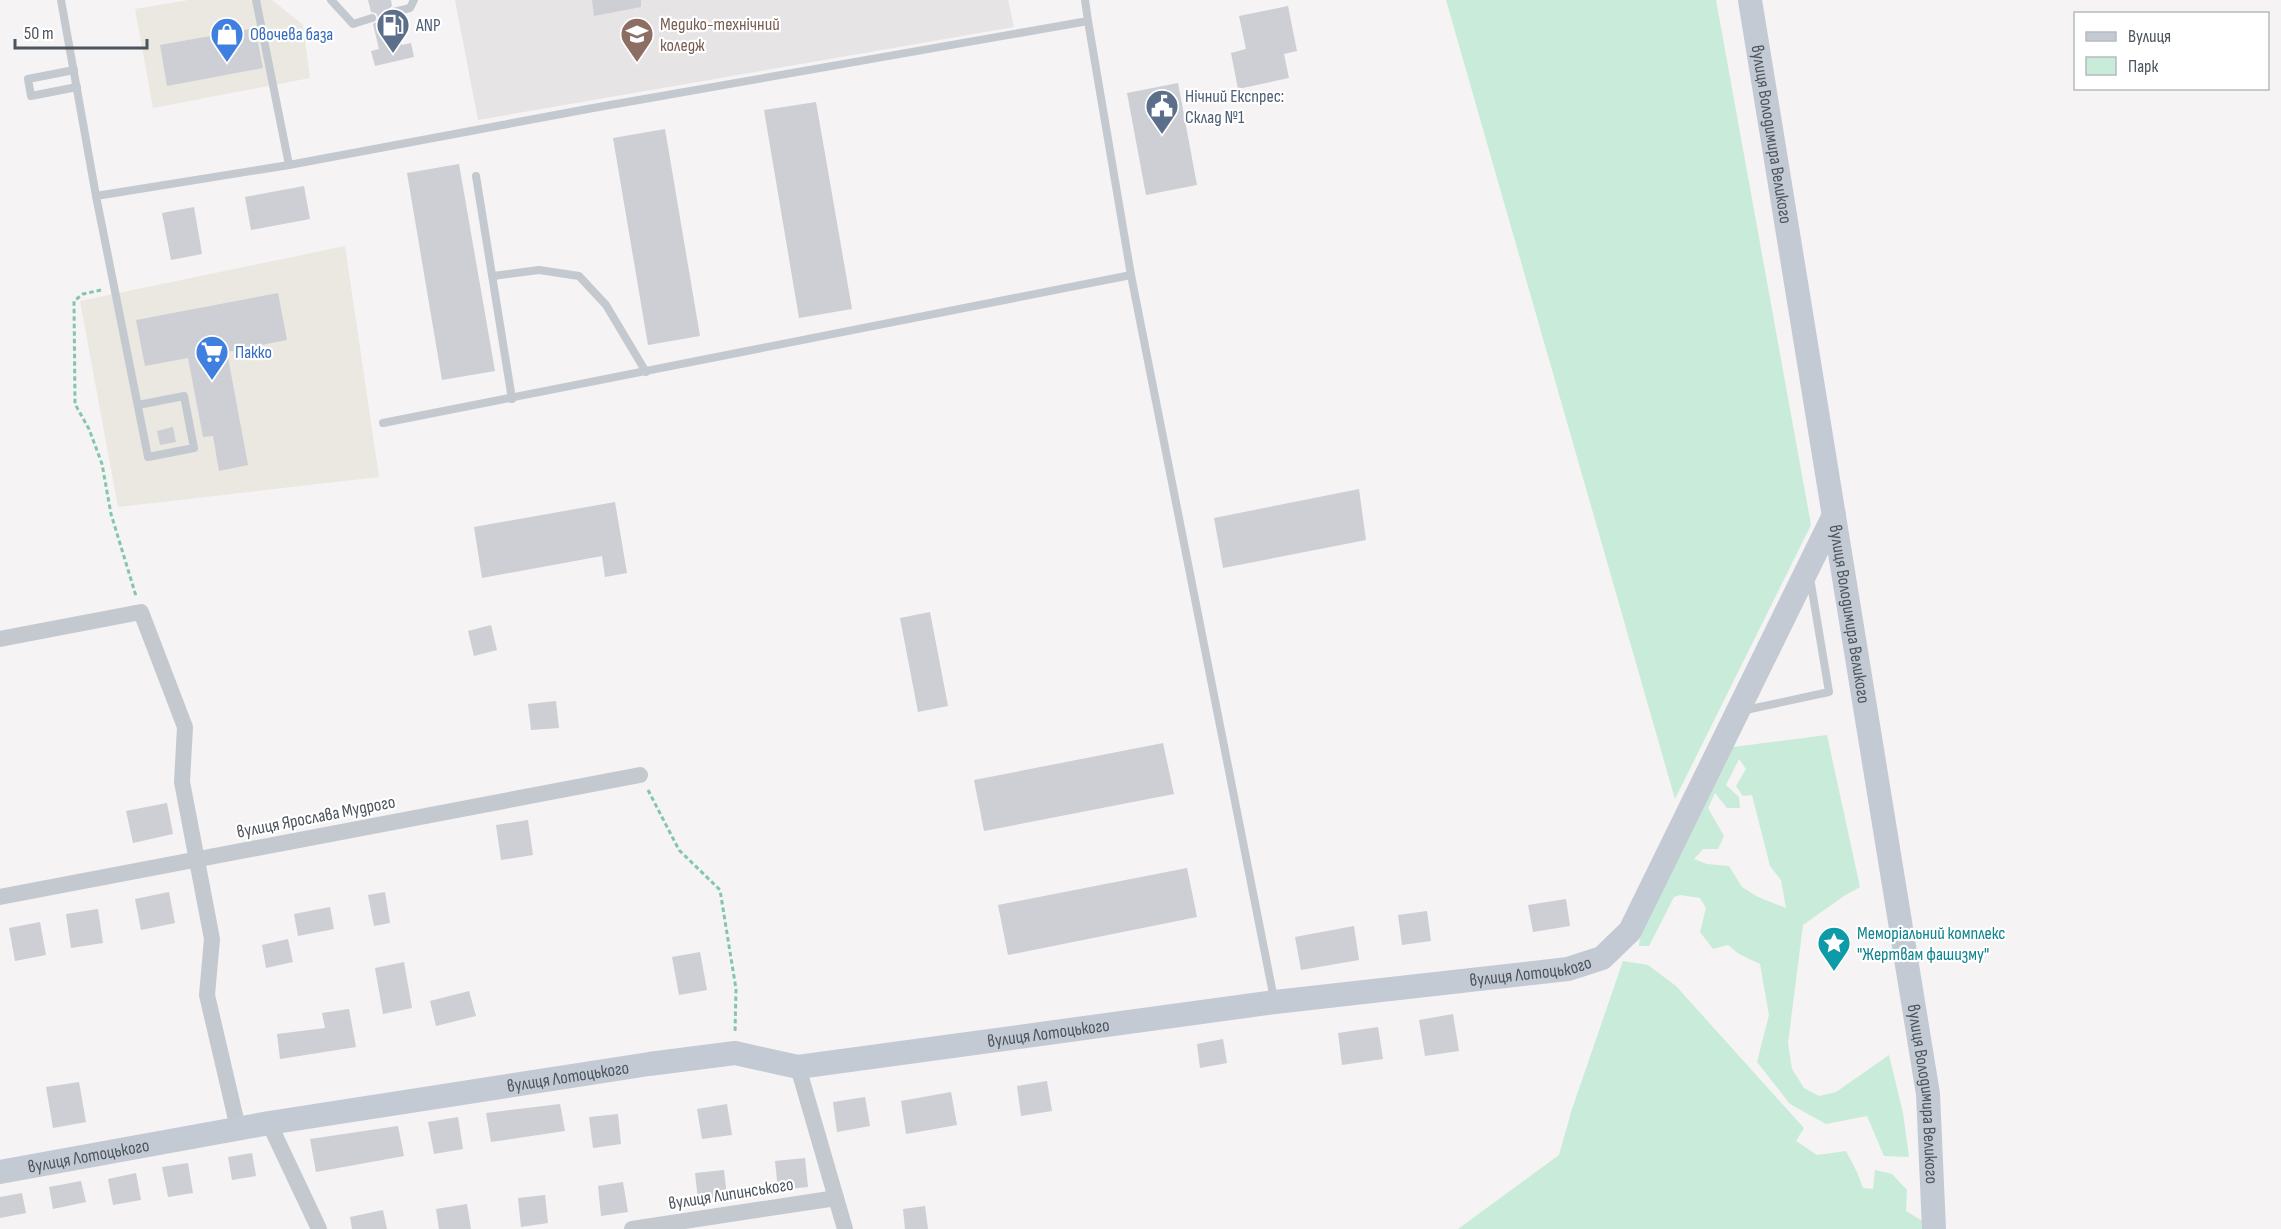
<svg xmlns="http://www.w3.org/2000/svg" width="2281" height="1229" font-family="'Sofia Sans Condensed',sans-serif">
  <rect width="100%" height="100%" fill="#f5f3f3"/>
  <g fill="#eae8e1">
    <path d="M189 0H272L303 25 310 78 153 108 135 9Z"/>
    <path d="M345 246 379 477 118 507 80 301Z"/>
  </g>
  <path fill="#e6e4e4" d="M455 0H1008L1014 27 478 120Z"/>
  <g fill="#c8ecd9" fill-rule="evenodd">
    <path d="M1446 0H1716L1811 525 1675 799Z"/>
    <path d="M1827 735 1860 887 1844 896 1803 925 1788 1043 1792 1069 1804 1088 1819 1096 1836 1092 1889 1055 1903 1113 1909 1157 1884 1156 1867 1116 1826 1124 1790 1104 1757 1062 1769 1015 1760 964 1739 954 1728 945 1713 949 1700 932 1706 908 1700 898 1680 895 1674 897 1649 946H1639L1641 927 1733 747ZM1739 759 1746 769 1736 786 1743 796 1752 795 1770 866 1781 880 1786 908 1758 897 1742 887 1729 866 1707 864 1694 859 1703 849H1718L1724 836 1708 808 1715 793 1727 808H1740L1739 797 1726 785Z"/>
    <path d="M1623 961 1648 965 1676 986 1804 1128 1796 1141 1817 1155 1846 1151 1857 1172 1863 1188 1873 1189 1875 1170 1892 1174 1907 1190 1906 1211 1926 1223 1925 1229H1458L1559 1155 1572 1109Z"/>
  </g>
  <g fill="#cdcfd4">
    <path d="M368 0H391L392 6 388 10V14L395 18 402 45 411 43 414 57 375 66 371 51 379 49 373 24 377 22 378 17 376 13 371 12Z"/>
    <path d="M592 0H641V7L594 16Z"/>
    <path d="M1288 6 1297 51 1284 54 1289 78 1238 89 1231 53 1246 49 1239 16Z"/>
    <path d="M255 28 263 68 167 86 160 45Z"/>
    <path d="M1178 83 1197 185 1146 195 1127 93Z"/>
    <path d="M816 102 852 309 799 318 764 110Z"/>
    <path d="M665 129 700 336 648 345 613 138Z"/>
    <path d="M459 164 495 371 442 380 407 173Z"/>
    <path d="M304 186 310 219 251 230 245 197Z"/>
    <path d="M194 207 202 254 171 260 162 213Z"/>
    <path d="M278 293 287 340 227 352 248 465 219 471 213 436 203 437 188 358 145 366 136 320Z"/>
    <path d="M173 427 176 442 160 445 157 431Z"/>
    <path d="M1359 489 1366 540 1223 568 1214 518Z"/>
    <path d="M615 502 627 573 605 577 602 556 482 578 474 527Z"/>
    <path d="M930 612 948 706 918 712 900 618Z"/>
    <path d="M491 625 497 650 474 656 468 631Z"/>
    <path d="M556 701 559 728 531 730 528 704Z"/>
    <path d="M1163 743 1174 794 984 831 974 780Z"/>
    <path d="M167 803 173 834 133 843 126 811Z"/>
    <path d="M528 820 533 855 501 860 496 825Z"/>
    <path d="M1187 868 1197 917 1008 955 998 905Z"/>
    <path d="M169 892 175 923 141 930 135 899Z"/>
    <path d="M385 892 390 923 374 926 368 895Z"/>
    <path d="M1566 899 1570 926 1533 932 1528 905Z"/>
    <path d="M330 907 334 929 298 936 294 914Z"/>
    <path d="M98 909 103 943 71 948 66 914Z"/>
    <path d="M1427 911 1431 941 1402 945 1398 915Z"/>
    <path d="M40 922 46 955 15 961 9 928Z"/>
    <path d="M1354 926 1359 960 1301 970 1295 937Z"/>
    <path d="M288 939 293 962 266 968 262 945Z"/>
    <path d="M700 952 707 990 679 995 672 957Z"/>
    <path d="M404 962 412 1008 383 1014 375 968Z"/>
    <path d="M469 991 476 1016 436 1026 430 1001Z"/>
    <path d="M349 1009 356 1047 280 1059 277 1034 325 1028 322 1013Z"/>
    <path d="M1453 1014 1459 1051 1425 1056 1419 1020Z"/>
    <path d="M1378 1027 1383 1059 1342 1065 1338 1033Z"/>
    <path d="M1223 1039 1227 1063 1200 1068 1197 1044Z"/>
    <path d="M1047 1081 1052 1111 1021 1116 1017 1086Z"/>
    <path d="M79 1082 86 1122 53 1128 46 1087Z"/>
    <path d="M951 1092 957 1125 906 1134 901 1101Z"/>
    <path d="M865 1097 870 1126 837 1132 833 1102Z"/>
    <path d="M560 1104 565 1131 491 1142 486 1113Z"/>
    <path d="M727 1104 732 1135 702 1139 697 1109Z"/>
    <path d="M618 1114 621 1144 593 1148 589 1117Z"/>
    <path d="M458 1117 463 1149 434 1154 428 1122Z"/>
    <path d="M398 1126 404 1156 316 1172 310 1139Z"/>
    <path d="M252 1153 256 1176 232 1180 228 1157Z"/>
    <path d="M805 1158 808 1187 778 1190 775 1161Z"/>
    <path d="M188 1163 193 1193 168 1197 162 1167Z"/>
    <path d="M724 1170 727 1196 698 1200 695 1173Z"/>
    <path d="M136 1173 141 1200 113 1205 108 1179Z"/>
    <path d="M81 1181 86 1202 53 1209 49 1187Z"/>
    <path d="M623 1182 628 1212 601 1216 598 1186Z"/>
    <path d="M22 1193 26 1213 0 1218V1197Z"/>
    <path d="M545 1195 548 1223 521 1227 518 1198Z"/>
    <path d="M467 1204 471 1229H439L436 1209Z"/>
    <path d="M925 1206 928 1229H905L903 1209Z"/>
    <path d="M383 1210 387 1229H352L350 1217Z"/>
  </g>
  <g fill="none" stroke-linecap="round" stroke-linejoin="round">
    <g stroke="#83c7ab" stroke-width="3" stroke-dasharray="4.5 3" stroke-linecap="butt">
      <path d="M101 290 83 294 74 301 75 404 89 429 102 464 111 514 136 596"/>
      <path d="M648 790 679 850 720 890 736 989 735 1033"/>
    </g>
    <g stroke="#c3c9cf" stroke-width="8">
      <path d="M61 0 96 196 148 457 194 448 184 396 138 405"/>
      <path d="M256 0 289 165"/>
      <path d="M331 0 353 24 372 18"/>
      <path d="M394 12 410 8 414 0"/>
      <path d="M1088 21 1131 275 1274 999"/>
      <path d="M74 70 28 79 31 96 77 87"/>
      <path d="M476 176 512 399"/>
      <path d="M96 196 289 165 593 108 1088 21 1085 0"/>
      <path d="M493 276 539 270 579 276 606 305 646 372"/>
      <path d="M383 423 1131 275"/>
      <path d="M1741 711 1829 692 1810 578"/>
    </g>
    <g stroke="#c3c9cf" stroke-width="16">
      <path d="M0 639 141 612 185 727 182 782 212 939 207 995 238 1128"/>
      <path d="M0 897 640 775"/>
      <path d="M798 1067 845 1229"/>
      <path d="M269 1123 319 1229"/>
      <path d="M632 1229 836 1198"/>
    </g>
    <g stroke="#c3cad4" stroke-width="24">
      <path id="s1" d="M1750 0 1928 1094 1934 1229"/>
      <path id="s2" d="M0 1172 269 1123 649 1064 735 1053 798 1067 1275 1002 1568 969 1602 958 1630 931 1834 515"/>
    </g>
  </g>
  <defs>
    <symbol id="fuel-pin" viewBox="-11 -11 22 30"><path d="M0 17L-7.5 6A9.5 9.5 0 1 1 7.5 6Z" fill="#5c6f8a" stroke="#fff"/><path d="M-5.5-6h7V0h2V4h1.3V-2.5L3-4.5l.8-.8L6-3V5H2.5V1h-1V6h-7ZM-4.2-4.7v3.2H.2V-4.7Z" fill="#fff"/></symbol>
    <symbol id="shop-pin" viewBox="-11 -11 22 30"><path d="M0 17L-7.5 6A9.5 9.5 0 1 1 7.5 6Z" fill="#3f7fe0" stroke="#fff"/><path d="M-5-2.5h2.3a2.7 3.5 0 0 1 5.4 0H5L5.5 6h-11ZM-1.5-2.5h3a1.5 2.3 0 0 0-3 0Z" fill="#fff"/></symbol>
    <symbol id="university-pin" viewBox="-11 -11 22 30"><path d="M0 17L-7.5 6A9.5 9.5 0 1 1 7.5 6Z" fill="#8d6e63" stroke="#fff"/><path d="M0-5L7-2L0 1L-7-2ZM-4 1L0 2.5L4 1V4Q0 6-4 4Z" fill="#fff"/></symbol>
    <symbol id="civic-pin" viewBox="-11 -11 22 30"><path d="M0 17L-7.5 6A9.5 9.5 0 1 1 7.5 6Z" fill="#5c6f8a" stroke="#fff"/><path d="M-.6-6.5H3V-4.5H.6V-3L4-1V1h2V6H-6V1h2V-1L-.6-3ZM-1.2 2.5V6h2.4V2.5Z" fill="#fff"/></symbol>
    <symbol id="supermarket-pin" viewBox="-11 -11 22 30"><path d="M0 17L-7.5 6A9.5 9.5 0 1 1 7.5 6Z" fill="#3f7fe0" stroke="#fff"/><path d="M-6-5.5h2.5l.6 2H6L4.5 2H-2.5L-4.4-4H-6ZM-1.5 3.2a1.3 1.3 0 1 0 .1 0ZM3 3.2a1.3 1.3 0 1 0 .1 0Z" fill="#fff"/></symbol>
    <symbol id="sight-pin" viewBox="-11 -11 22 30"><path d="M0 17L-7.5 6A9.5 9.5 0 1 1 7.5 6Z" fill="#0f9aa8" stroke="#fff"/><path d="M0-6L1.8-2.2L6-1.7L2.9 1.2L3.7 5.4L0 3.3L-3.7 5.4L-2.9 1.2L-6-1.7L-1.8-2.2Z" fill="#fff"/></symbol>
  </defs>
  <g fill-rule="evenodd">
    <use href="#fuel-pin" x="374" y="6" width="38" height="52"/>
    <use href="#shop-pin" x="208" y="15" width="38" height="52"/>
    <use href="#university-pin" x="618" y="15" width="38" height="52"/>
    <use href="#civic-pin" x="1143" y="87" width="38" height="52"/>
    <use href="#supermarket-pin" x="193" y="333" width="38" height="52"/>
    <use href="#sight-pin" x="1815" y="924" width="38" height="52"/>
  </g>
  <g text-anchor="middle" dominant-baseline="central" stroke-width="4.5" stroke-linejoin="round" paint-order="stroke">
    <g font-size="18" fill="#785e54" stroke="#fff" text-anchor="start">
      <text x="660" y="24">Медико-технічний<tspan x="660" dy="21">коледж</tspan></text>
    </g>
    <g font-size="18" fill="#4e5e75" stroke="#fff" text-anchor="start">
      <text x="416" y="25">ANP</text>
      <text x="1185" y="96">Нічний Експрес:<tspan x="1185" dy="21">Склад №1</tspan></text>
    </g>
    <g font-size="18" fill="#366cbe" stroke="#fff" text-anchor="start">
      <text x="250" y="34">Овочева база</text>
      <text x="235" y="352">Пакко</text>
    </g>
    <g font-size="18" fill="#4c545e" stroke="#fff">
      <text stroke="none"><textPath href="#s1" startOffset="136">вулиця Володимира Великого</textPath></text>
      <text stroke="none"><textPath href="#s1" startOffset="622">вулиця Володимира Великого</textPath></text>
      <text transform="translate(316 817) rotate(-11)">вулиця Ярослава Мудрого</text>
      <text stroke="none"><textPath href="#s2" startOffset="1548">вулиця Лотоцького</textPath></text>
      <text stroke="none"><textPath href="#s2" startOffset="1062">вулиця Лотоцького</textPath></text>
      <text stroke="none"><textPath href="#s2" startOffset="576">вулиця Лотоцького</textPath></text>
      <text stroke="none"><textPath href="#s1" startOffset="1108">вулиця Володимира Великого</textPath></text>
      <text stroke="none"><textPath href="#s2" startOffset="90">вулиця Лотоцького</textPath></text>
      <text transform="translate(731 1194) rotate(-9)">вулиця Липинського</text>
    </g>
    <g font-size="18" fill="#0d838f" stroke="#fff" text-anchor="start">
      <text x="1857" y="933">Меморіальний комплекс<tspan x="1857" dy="21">"Жертвам фашизму"</tspan></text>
    </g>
  </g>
  <rect x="2074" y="12" width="195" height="78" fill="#ffffff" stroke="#b7bbbf" stroke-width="1.5"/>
  <rect x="2086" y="32" width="30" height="9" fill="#c3cad4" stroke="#b7bbbf" stroke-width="1.5"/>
  <text x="2128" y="42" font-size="18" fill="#4c545e">Вулиця</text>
  <rect x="2086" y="57" width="30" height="18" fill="#c8ecd9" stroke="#b7bbbf" stroke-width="1.5"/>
  <text x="2128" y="72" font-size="18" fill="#4c545e">Парк</text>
  <path d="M15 39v9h132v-9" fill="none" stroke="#4c545e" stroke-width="3"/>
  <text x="24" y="39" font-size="18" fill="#4c545e" stroke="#ffffff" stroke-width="4.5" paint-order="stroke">50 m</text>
</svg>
